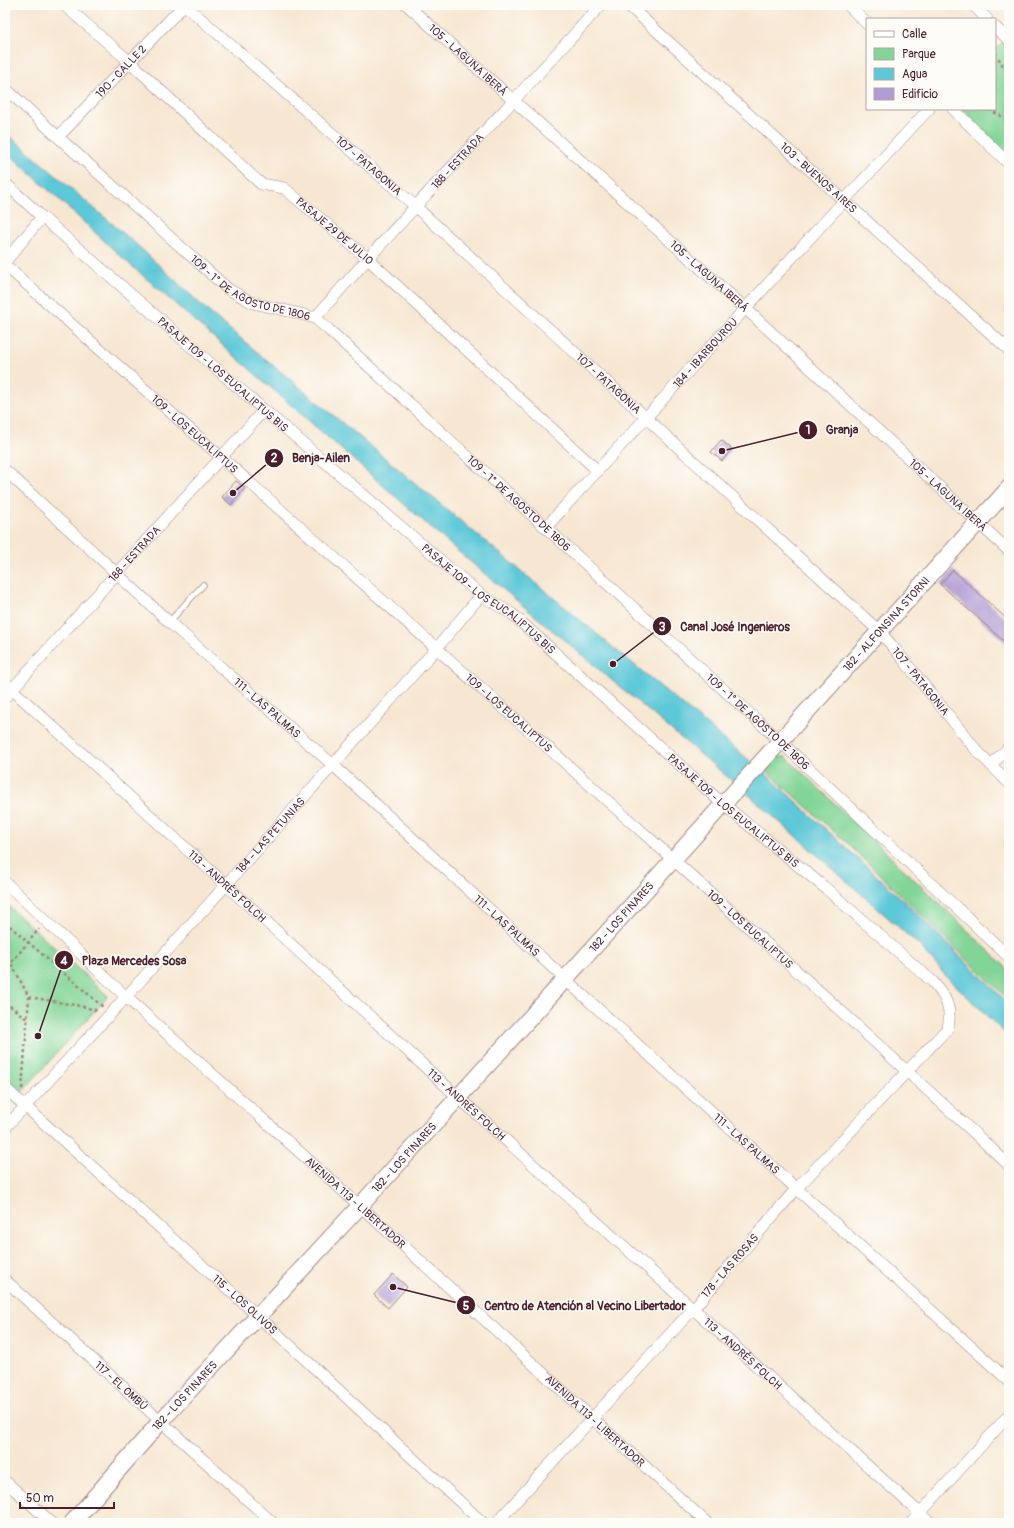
<svg xmlns="http://www.w3.org/2000/svg" width="1014" height="1528" font-family="Pangolin,sans-serif">
  <rect width="100%" height="100%" fill="#fdfcf7"/>
  <filter id="ink" filterUnits="userSpaceOnUse"><feTurbulence type="fractalNoise" baseFrequency=".025" numOctaves="2"/><feDisplacementMap in="SourceGraphic" scale="8" xChannelSelector="R" yChannelSelector="G"/><feConvolveMatrix kernelMatrix="1 2 1 2 8 2 1 2 1" color-interpolation-filters="sRGB"/></filter>
  <filter id="wash" filterUnits="userSpaceOnUse"><feTurbulence type="fractalNoise" baseFrequency=".012" numOctaves="4" result="noise"/><feDisplacementMap in="SourceGraphic" scale="16" xChannelSelector="R" yChannelSelector="G"/><feGaussianBlur stdDeviation="0.9" result="paint"/><feColorMatrix in="noise" values="0 0 0 0 0 0 0 0 0 0 0 0 0 0 0 0 0 1.4 0 .05"/><feComposite in="paint" operator="in"/></filter>
  <g filter="url(#wash)">
    <rect width="100%" height="100%" fill="#f7e7d2"/>
    <g fill="#82d596" stroke="#667a60">
      <path d="M1003 42 1009 49V156L962 109H995V50Z"/>
      <path d="M777 757H786L1009 970V1000L847 843 766 771Z"/>
      <path d="M5 903 108 996 22 1092 5 1076Z"/>
    </g>
    <path fill="#5dc8d8" stroke="#547482" d="M5 132 137 245 210 313 767 775 903 900 1009 1004V1037L944 974 919 945 749 795 460 553 125 260 5 150Z"/>
    <g id="blocks">
      <g fill="#b19cd3">
        <path d="M721 440 732 449 722 461 711 452Z"/>
        <path d="M236 481 245 488 231 505 222 497Z"/>
        <path d="M953 570 1009 621V646L940 584Z"/>
        <path d="M393 1274 407 1287 388 1308 374 1295Z"/>
      </g>
    </g>
  </g>
  <g filter="url(#ink)">
    <use href="#blocks" fill-opacity="0" stroke="#a0837e" stroke-width="1"/>
    <g fill="none" stroke-linecap="round" stroke-linejoin="round">
      <defs>
        <path id="lane" d="M169 622 203 585"/>
        <g id="street">
          <path id="s1" d="M64 5 130 62 261 184 284 188 368 259 598 471"/>
          <path id="s2" d="M185 5 416 207 880 632 894 648 977 751 1009 783"/>
          <path id="s3" d="M407 5 746 309 1009 551"/>
          <path id="s4" d="M628 5 1009 350"/>
          <path d="M848 5 867 24"/>
          <path d="M973 5 987 19"/>
          <path d="M995 27 1009 40"/>
          <path id="s5" d="M5 88 58 137 228 289 253 303 297 313 315 318 329 330 781 742 1009 957"/>
          <path d="M953 109 1009 164"/>
          <path id="s6" d="M58 137 184 5"/>
          <path id="s7" d="M5 183 42 217 264 410 481 595 512 614 723 804 823 886 933 982C946 997 952 1008 948 1028L797 1188 693 1309 496 1523"/>
          <path d="M5 262 42 217"/>
          <path id="s8" d="M5 265C340 564 679 860 1009 1165"/>
          <path id="s9" d="M315 318C408 212 506 110 601 5"/>
          <path id="s10" d="M5 470 169 622 333 765 565 979 1009 1381"/>
          <path id="s11" d="M546 527C674 388 800 247 929 109"/>
          <path id="s12" d="M5 683 458 1097 931 1523"/>
          <path id="s13" d="M5 697 264 410"/>
          <path d="M991 765 1009 747"/>
          <path id="s14" d="M5 882 126 997 360 1206 707 1523"/>
          <path id="s15" d="M5 1088 258 1316 483 1523"/>
          <path id="s16" d="M5 1128 126 997 436 649 481 595"/>
          <path id="s17" d="M5 1280 273 1523"/>
          <path d="M5 1481 52 1523"/>
          <path d="M911 1523 1009 1415"/>
        </g>
        <g id="secondary">
          <path id="s18" d="M72 1523 161 1421 360 1206 1009 488"/>
        </g>
      </defs>
      <use href="#lane" stroke="#a0837e" stroke-width="7"/>
      <use href="#street" stroke="#a0837e" stroke-width="12"/>
      <use href="#secondary" stroke="#a0837e" stroke-width="18"/>
      <g stroke="#a0837e" stroke-width="2.5" stroke-dasharray="3 3" stroke-linecap="butt">
        <path d="M995 53 1009 75"/>
        <path d="M989 109 1009 121"/>
        <path d="M5 922 103 1007"/>
        <path d="M29 997 81 1006 98 1011"/>
        <path d="M5 1002 27 1019"/>
        <path d="M22 1089 29 997 11 963 39 929"/>
      </g>
      <use href="#lane" stroke="#fff" stroke-width="5.5"/>
      <use href="#street" stroke="#fff" stroke-width="11"/>
      <use href="#secondary" stroke="#fff" stroke-width="16"/>
    </g>
  </g>
  <g text-anchor="middle" dominant-baseline="central" stroke-width="3" stroke-linejoin="round" paint-order="stroke">
    <g font-size="11" fill="#4a1f2b" stroke="#fdfcf7">
      <text stroke="none"><textPath href="#s3" startOffset="82">105 - LAGUNA IBERÁ</textPath></text>
      <text stroke="none"><textPath href="#s6" startOffset="91">190 - CALLE 2</textPath></text>
      <text stroke="none"><textPath href="#s9" startOffset="212">188 - ESTRADA</textPath></text>
      <text stroke="none"><textPath href="#s2" startOffset="244">107 - PATAGONIA</textPath></text>
      <text stroke="none"><textPath href="#s4" startOffset="257">103 - BUENOS AIRES</textPath></text>
      <text stroke="none"><textPath href="#s1" startOffset="356">PASAJE 29 DE JULIO</textPath></text>
      <text stroke="none"><textPath href="#s3" startOffset="406">105 - LAGUNA IBERÁ</textPath></text>
      <text stroke="none"><textPath href="#s5" startOffset="320">109 - 1° DE AGOSTO DE 1806</textPath></text>
      <text stroke="none"><textPath href="#s11" startOffset="236">184 - IBARBOUROU</textPath></text>
      <text stroke="none"><textPath href="#s7" startOffset="290">PASAJE 109 - LOS EUCALIPTUS BIS</textPath></text>
      <text stroke="none"><textPath href="#s2" startOffset="568">107 - PATAGONIA</textPath></text>
      <text stroke="none"><textPath href="#s8" startOffset="254">109 - LOS EUCALIPTUS</textPath></text>
      <text stroke="none"><textPath href="#s3" startOffset="730">105 - LAGUNA IBERÁ</textPath></text>
      <text stroke="none"><textPath href="#s5" startOffset="668">109 - 1° DE AGOSTO DE 1806</textPath></text>
      <text stroke="none"><textPath href="#s13" startOffset="193">188 - ESTRADA</textPath></text>
      <text stroke="none"><textPath href="#s7" startOffset="638">PASAJE 109 - LOS EUCALIPTUS BIS</textPath></text>
      <text stroke="none"><textPath href="#s18" startOffset="1213">182 - ALFONSINA STORNI</textPath></text>
      <text stroke="none"><textPath href="#s2" startOffset="1000">107 - PATAGONIA</textPath></text>
      <text stroke="none"><textPath href="#s10" startOffset="354">111 - LAS PALMAS</textPath></text>
      <text stroke="none"><textPath href="#s8" startOffset="674">109 - LOS EUCALIPTUS</textPath></text>
      <text stroke="none"><textPath href="#s5" startOffset="992">109 - 1° DE AGOSTO DE 1806</textPath></text>
      <text stroke="none"><textPath href="#s7" startOffset="962">PASAJE 109 - LOS EUCALIPTUS BIS</textPath></text>
      <text stroke="none"><textPath href="#s16" startOffset="395">184 - LAS PETUNIAS</textPath></text>
      <text stroke="none"><textPath href="#s12" startOffset="301">113 - ANDRÉS FOLCH</textPath></text>
      <text stroke="none"><textPath href="#s18" startOffset="818">182 - LOS PINARES</textPath></text>
      <text stroke="none"><textPath href="#s10" startOffset="678">111 - LAS PALMAS</textPath></text>
      <text stroke="none"><textPath href="#s8" startOffset="998">109 - LOS EUCALIPTUS</textPath></text>
      <text stroke="none"><textPath href="#s12" startOffset="625">113 - ANDRÉS FOLCH</textPath></text>
      <text stroke="none"><textPath href="#s10" startOffset="1002">111 - LAS PALMAS</textPath></text>
      <text stroke="none"><textPath href="#s18" startOffset="494">182 - LOS PINARES</textPath></text>
      <text stroke="none"><textPath href="#s14" startOffset="475">AVENIDA 113 - LIBERTADOR</textPath></text>
      <text transform="translate(730 1266) rotate(-49)">178 - LAS ROSAS</text>
      <text stroke="none"><textPath href="#s15" startOffset="323">115 - LOS OLIVOS</textPath></text>
      <text stroke="none"><textPath href="#s12" startOffset="997">113 - ANDRÉS FOLCH</textPath></text>
      <text stroke="none"><textPath href="#s17" startOffset="157">117 - EL OMBÚ</textPath></text>
      <text stroke="none"><textPath href="#s18" startOffset="170">182 - LOS PINARES</textPath></text>
      <text stroke="none"><textPath href="#s14" startOffset="799">AVENIDA 113 - LIBERTADOR</textPath></text>
    </g>
  </g>
  <path fill="none" stroke="#4a1f2b" stroke-width="1.5" d="M722 451L808 430M233 493L274 458M613 664L662 626M38 1036L64 960M393 1287L466 1305"/>
  <g fill="#4a1f2b" stroke="#fdfcf7" stroke-width="1.5">
    <circle cx="722" cy="451" r="4"/>
    <circle cx="233" cy="493" r="4"/>
    <circle cx="613" cy="664" r="4"/>
    <circle cx="38" cy="1036" r="4"/>
    <circle cx="393" cy="1287" r="4"/>
    <circle cx="808" cy="430" r="10"/>
    <circle cx="274" cy="458" r="10"/>
    <circle cx="662" cy="626" r="10"/>
    <circle cx="64" cy="960" r="10"/>
    <circle cx="466" cy="1305" r="10"/>
  </g>
  <g font-size="12" text-anchor="middle" font-weight="bold" fill="#fff">
    <text x="808" y="434">1</text>
    <text x="274" y="462">2</text>
    <text x="662" y="631">3</text>
    <text x="64" y="965">4</text>
    <text x="466" y="1310">5</text>
  </g>
  <g font-size="12" text-anchor="middle" font-weight="bold" fill="#4a1f2b" stroke="#fdfcf7" stroke-width="3" stroke-linejoin="round" paint-order="stroke">
    <text x="842" y="434">Granja</text>
    <text x="321" y="462">Benja-Ailen</text>
    <text x="735" y="631">Canal José Ingenieros</text>
    <text x="134" y="965">Plaza Mercedes Sosa</text>
    <text x="585" y="1310">Centro de Atención al Vecino Libertador</text>
  </g>
  <rect width="1014" height="1528" fill="none" stroke="#fdfcf7" stroke-width="20"/>
  <rect x="866" y="18" width="130" height="92" fill="#fdfcf7" stroke="#b5a4a5"/>
  <rect x="874" y="31" width="20" height="6" fill="#ffffff" stroke="#b5a4a5"/>
  <text x="902" y="38" font-size="12" fill="#4a1f2b">Calle</text>
  <rect x="874" y="48" width="20" height="12" fill="#82d596" stroke="#b5a4a5"/>
  <text x="902" y="58" font-size="12" fill="#4a1f2b">Parque</text>
  <rect x="874" y="68" width="20" height="12" fill="#5dc8d8" stroke="#b5a4a5"/>
  <text x="902" y="78" font-size="12" fill="#4a1f2b">Agua</text>
  <rect x="874" y="88" width="20" height="12" fill="#b19cd3" stroke="#b5a4a5"/>
  <text x="902" y="98" font-size="12" fill="#4a1f2b">Edificio</text>
  <path d="M20 1502v6h94v-6" fill="none" stroke="#4a1f2b" stroke-width="2"/>
  <text x="26" y="1502" font-size="12" fill="#4a1f2b" stroke="#fdfcf7" stroke-width="3" paint-order="stroke">50 m</text>
</svg>
